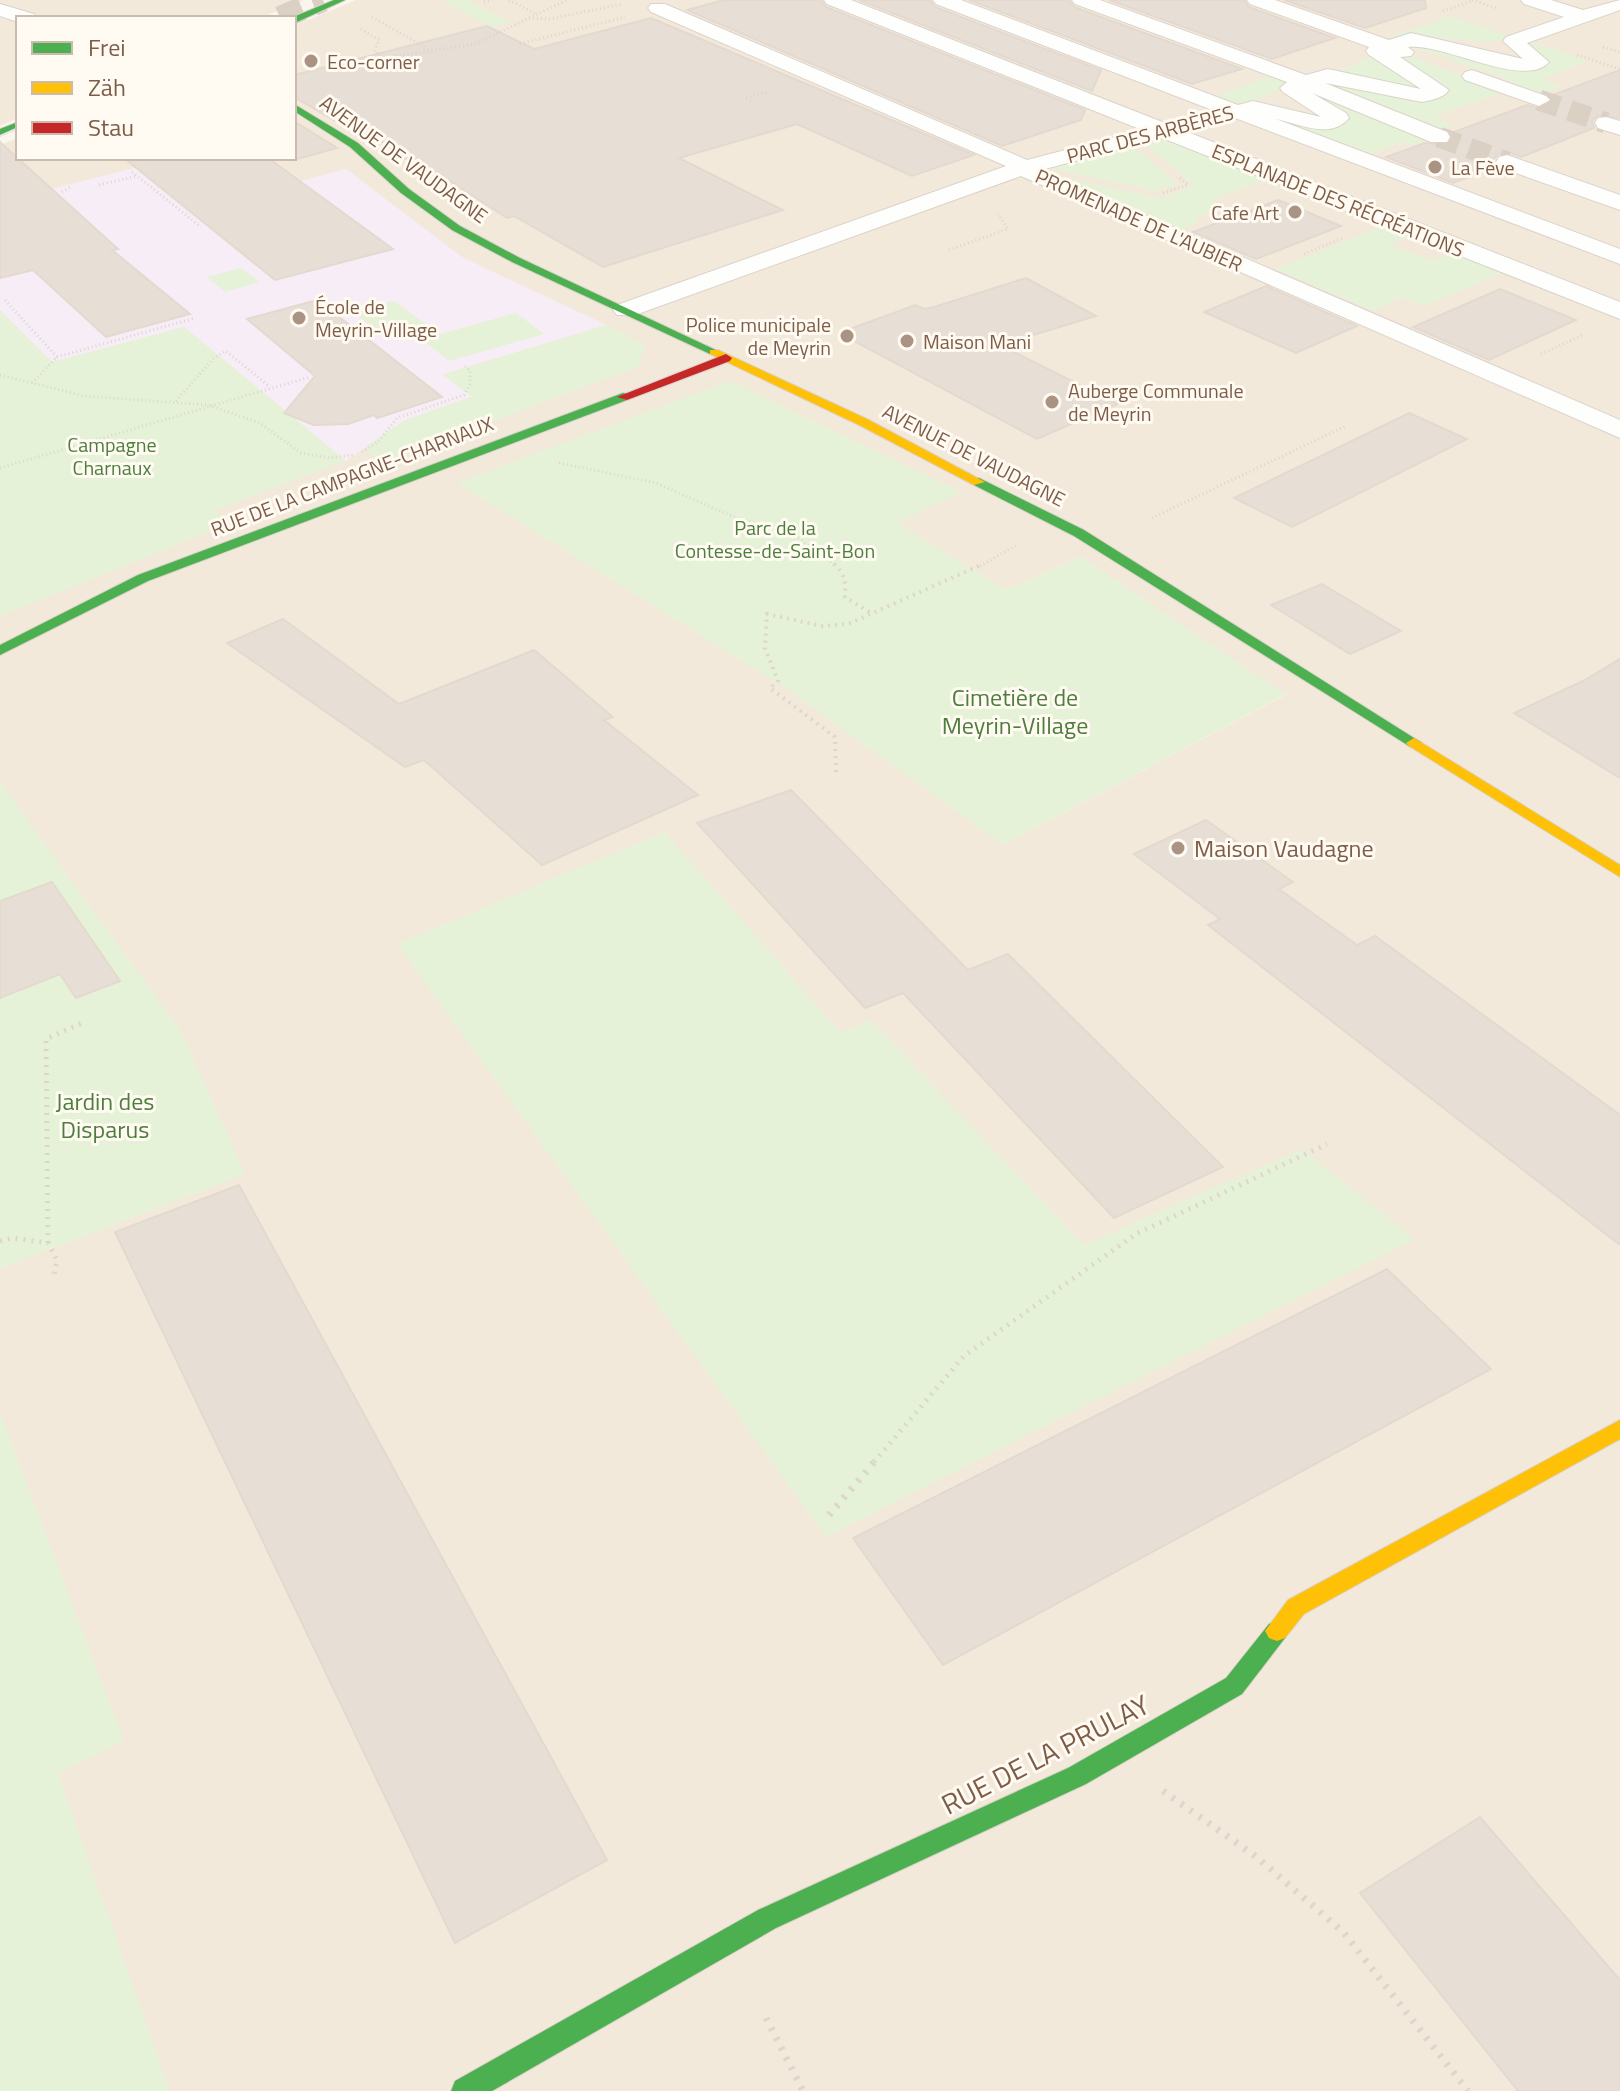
<svg xmlns="http://www.w3.org/2000/svg" width="1620" height="2091" font-family="'Titillium Web',sans-serif">
  <rect width="100%" height="100%" fill="#faf6ee"/>
  <g fill="#f3e9db" fill-rule="evenodd">
    <path d="M0 0H304L260 18H18V118L0 126Z"/>
    <path d="M356 0H1620V2091H0V145L18 138V158H294V26ZM1081 557 1285 695 1003 845 1006 590Z"/>
  </g>
  <path fill="#f7edf6" d="M142 166 194 209 346 169 462 257 606 325 444 374 473 396 405 420 346 461 184 327 52 362 0 310V188L32 194Z"/>
  <g fill="#e6f2d7">
    <path d="M442 0H468L510 23 491 27Z"/>
    <path d="M1445 15 1513 37C1477 50 1436 29 1399 41L1393 37 1396 34 1434 23Z"/>
    <path d="M1525 40 1589 61 1542 79 1561 86 1539 94 1495 74 1403 45 1413 42 1527 69 1519 42Z"/>
    <path d="M1392 50 1505 91 1433 117 1454 125 1438 131 1385 105 1316 82 1329 78 1422 99 1447 91 1384 52Z"/>
    <path d="M1375 54 1430 89 1419 93 1334 74Z"/>
    <path d="M1277 74 1296 83 1237 108 1209 98Z"/>
    <path d="M1306 87 1432 139 1415 145 1403 142 1370 154 1335 141 1329 143 1255 110 1344 119 1297 89Z"/>
    <path d="M1162 134 1268 176 1266 180 1212 200 1225 207 1193 219 1198 223 1172 233 1038 172 1161 198 1194 185 1139 140Z"/>
    <path d="M1129 143 1179 184 1156 191 1039 166Z"/>
    <path d="M1389 224 1405 230 1409 236 1390 245 1432 261C1459 247 1481 261 1506 271L1424 306 1401 298 1373 311 1276 269Z"/>
    <path d="M241 268 260 282 225 292 207 277Z"/>
    <path d="M394 301 430 327 389 339 353 312Z"/>
    <path d="M0 310 52 362 184 327 346 461 214 510 230 523 0 616Z"/>
    <path d="M516 313 544 334 449 361 421 339Z"/>
    <path d="M606 325 645 345 638 367 380 463 365 447 405 420 472 397 443 375Z"/>
    <path d="M730 381 961 492 897 523 1006 590 1081 557 1286 694 1003 845 787 689 457 483Z"/>
    <path d="M0 782 181 1031 245 1174 0 1269Z"/>
    <path d="M665 832 841 1033 871 1020 1084 1245 1302 1149 1415 1239 826 1537 397 944Z"/>
    <path d="M0 1412 124 1741 58 1773 170 2091H0Z"/>
  </g>
  <g fill="#e7ded5" stroke="#e4d9cf" stroke-width="2">
    <path d="M724 0H821L826 7 1085 110 1081 120 1002 146 687 10Z"/>
    <path d="M859 0H930L935 7 1101 70 1092 91Z"/>
    <path d="M969 0H1069L1074 7 1242 69 1192 84Z"/>
    <path d="M1109 0H1244L1249 7 1335 38 1272 59Z"/>
    <path d="M1284 0H1425L1426 8 1365 28Z"/>
    <path d="M651 18 974 155 912 176 797 124 679 158 783 210 603 267 514 216 507 218 413 157 405 159 377 138 368 140 294 97V75L487 26 534 49Z"/>
    <path d="M1620 70V118L1598 115 1592 121 1594 128 1521 157 1508 152 1498 154 1493 160 1495 167 1453 183 1386 157 1425 143 1447 145 1453 139 1451 133 1527 105 1540 109 1551 103 1550 96Z"/>
    <path d="M294 121 337 148 294 160Z"/>
    <path d="M0 142 118 249 112 250 190 314 106 337 33 270 0 278Z"/>
    <path d="M124 158H268L393 249 275 280Z"/>
    <path d="M1278 200 1341 226 1256 259 1193 232Z"/>
    <path d="M1026 278 1096 316 1000 345 1118 404 1037 439 839 333 915 305 925 309 934 307Z"/>
    <path d="M1266 286 1357 326 1296 353 1204 312Z"/>
    <path d="M1500 289 1576 320 1489 360 1413 327Z"/>
    <path d="M317 300 351 326 442 397 377 418 374 415 348 424 314 425 284 413 315 376 247 319Z"/>
    <path d="M1409 413 1467 439 1292 527 1234 498Z"/>
    <path d="M1322 584 1401 631 1350 654 1271 605Z"/>
    <path d="M283 619 399 704 534 650 613 717 604 720 698 795 542 865 424 760 405 767 227 643Z"/>
    <path d="M1620 659V778L1514 713 1583 681Z"/>
    <path d="M791 790 968 970 1008 954 1223 1167 1114 1218 903 993 865 1008 697 823Z"/>
    <path d="M1206 820 1293 882 1279 889 1357 945 1375 936 1620 1115V1245L1208 925 1220 919 1134 854Z"/>
    <path d="M52 882 120 981 76 998 60 974 0 998V901Z"/>
    <path d="M239 1185 607 1860 455 1943 115 1232Z"/>
    <path d="M1387 1269 1491 1369 943 1665 853 1538Z"/>
    <path d="M1480 1817 1620 1980V2091H1518L1360 1893Z"/>
  </g>
  <g fill="none" stroke-linecap="round" stroke-linejoin="round">
    <g stroke="#dbd0c4" stroke-width="21" stroke-dasharray="21 11" stroke-linecap="butt">
      <path d="M1539 100 1606 123"/>
      <path d="M1439 137 1507 162"/>
    </g>
    <path stroke="#dbd0c4" stroke-width="24" stroke-dasharray="24 12" stroke-linecap="butt" d="M280 18 323 0"/>
    <defs>
      <g id="street">
        <path d="M824 0H851L1165 123 1215 111 936 4 933 0H961L1238 105 1253 101 1321 117 1283 92 1280 88 1287 82 1075 4 1072 0H1100L1306 75 1328 69 1421 89 1369 55 1366 51 1369 47 1250 4 1247 0H1275L1389 40 1411 33 1523 59 1503 41 1506 37 1564 17 1524 4 1521 0H1551L1583 10 1620 0V10L1527 43 1549 62C1525 90 1442 42 1408 47L1414 52 1411 56 1400 57 1449 90C1444 98 1431 100 1422 102L1325 83 1447 132 1450 137 1447 142H1431L1312 93 1346 113 1349 118C1331 140 1299 124 1276 119L1620 249V264L1235 118 1185 131 1620 302V319L1162 138 1041 170 1620 420V438L1021 176 635 315H617L613 310 617 305 1006 166 651 12 648 8 651 4H665L1027 160 1142 130 827 4Z"/>
        <path d="M0 4 34 14 37 18H18V22L0 16Z"/>
        <path d="M1472 70 1546 96 1550 100 1539 106 1465 80 1462 76 1465 72Z"/>
        <path d="M1606 117 1620 121V135L1598 128 1595 123 1598 118Z"/>
        <path d="M1507 155 1620 195V210L1499 167 1496 162 1499 157Z"/>
      </g>
      <g id="fast">
        <path d="M334 0H345L297 22 294 23V18H291Z"/>
        <path d="M294 104 358 143 409 189 460 226 520 258 720 352 710 354 512 262 452 230 401 193 350 147 294 111Z"/>
        <path d="M18 122V128L0 135V129Z"/>
        <path d="M623 393 627 394V400L148 581 0 655V645L138 575Z"/>
        <path d="M979 478 1084 530 1422 743 1414 748 1409 746 1074 536 974 485V479Z"/>
        <path d="M1277 1621 1285 1624 1289 1631 1285 1638 1242 1694 1086 1784 776 1928 492 2091H451L455 2081 758 1910 1068 1768 1226 1678 1269 1624Z"/>
      </g>
      <g id="slow">
        <path d="M710 350H718L867 419 985 482 974 485 859 425 710 354Z"/>
        <path d="M1414 738 1620 865V877L1409 746 1406 743Z"/>
        <path d="M1620 1420V1439L1304 1614 1285 1638 1277 1641 1269 1638 1265 1631 1288 1600Z"/>
      </g>
      <path id="jam" d="M726 354 732 358 730 361 627 400 617 397Z"/>
    </defs>
    <use href="#street" stroke="#dad3cc" stroke-width="2"/>
    <use href="#fast" stroke="#dad2ca" stroke-width="2"/>
    <use href="#slow" stroke="#dad2ca" stroke-width="2"/>
    <use href="#jam" stroke="#dad2ca" stroke-width="2"/>
    <g stroke="#ddd6ce" stroke-width="3" stroke-dasharray="1 3" stroke-linecap="butt">
      <path d="M509 0 536 14"/>
      <path d="M1472 0 1496 8"/>
      <path d="M484 2 492 0"/>
      <path d="M1443 11 1472 1"/>
      <path d="M372 17 433 52"/>
      <path d="M529 18 549 19 622 4"/>
      <path d="M361 29 379 40 374 52 405 70"/>
      <path d="M520 44 625 17"/>
      <path d="M1603 47 1620 52"/>
      <path d="M1577 55 1620 69"/>
      <path d="M384 58 475 44 567 0"/>
      <path d="M751 101 745 98 767 92"/>
      <path d="M132 172 201 227"/>
      <path d="M99 185 136 176"/>
      <path d="M62 192 72 186"/>
      <path d="M1163 193 1188 185 1179 177"/>
      <path d="M949 250 1008 229 998 214"/>
      <path d="M1304 254 1343 238"/>
      <path d="M5 300 57 357 31 384"/>
      <path d="M1541 354 1583 335"/>
      <path d="M57 357 195 318"/>
      <path d="M0 375 84 396 208 405 260 423 301 453 330 458 353 455"/>
      <path d="M176 401 213 359 226 351 270 387"/>
      <path d="M362 452 378 442 397 418 464 395 470 384V371L465 366"/>
      <path d="M559 463 656 483 736 518 790 532 836 566"/>
      <path d="M0 468 310 377"/>
      <path d="M1152 518 1346 426"/>
      <path d="M980 566 1017 545"/>
    </g>
    <g stroke="#ddd6ce" stroke-width="4" stroke-dasharray="2 5" stroke-linecap="butt">
      <path d="M834 564C845 574 846 583 845 597L871 613"/>
      <path d="M836 772 835 737 770 688 778 681 765 648 767 614 822 626 848 624 983 564"/>
    </g>
    <g stroke="#ddd6ce" stroke-width="5" stroke-dasharray="2 6" stroke-linecap="butt">
      <path d="M0 1241 12 1238 48 1243 57 1260 54 1275"/>
      <path d="M48 1243 46 1039 82 1023"/>
      <path d="M874 1462 964 1356 1136 1234 1327 1144"/>
    </g>
    <g stroke="#ddd6ce" stroke-width="7" stroke-dasharray="3 8" stroke-linecap="butt">
      <path d="M829 1515 876 1460"/>
      <path d="M1163 1791 1258 1858 1344 1933 1468 2091"/>
      <path d="M766 2018 803 2091"/>
    </g>
    <use href="#street" fill="#fefefc" fill-rule="evenodd"/>
    <use href="#fast" fill="#4caf50" fill-rule="evenodd"/>
    <use href="#slow" fill="#ffc107" fill-rule="evenodd"/>
    <use href="#jam" fill="#c62828" fill-rule="evenodd"/>
    <path stroke="#e6e3e7" stroke-width="2" d="M0 136 18 128"/>
  </g>
  <g fill="#a99382" stroke="#fffaf2" stroke-width="3">
    <circle cx="311" cy="61" r="8"/>
    <circle cx="1435" cy="167" r="8"/>
    <circle cx="1295" cy="212" r="8"/>
    <circle cx="299" cy="318" r="8"/>
    <circle cx="847" cy="336" r="8"/>
    <circle cx="907" cy="341" r="8"/>
    <circle cx="1052" cy="402" r="8"/>
    <circle cx="1178" cy="848" r="8"/>
  </g>
  <g text-anchor="middle" dominant-baseline="central" stroke-width="6" stroke-linejoin="round" paint-order="stroke">
    <g font-size="20" fill="#7e5d48" stroke="#fffaf2" text-anchor="start">
      <text x="327" y="61">Eco-corner</text>
      <text x="1451" y="167">La Fève</text>
      <text x="1279" y="212" text-anchor="end">Cafe Art</text>
      <text x="315" y="306">École de<tspan x="315" dy="23">Meyrin-Village</tspan></text>
      <text x="831" y="324" text-anchor="end">Police municipale<tspan x="831" dy="23">de Meyrin</tspan></text>
      <text x="923" y="341">Maison Mani</text>
      <text x="1068" y="390">Auberge Communale<tspan x="1068" dy="23">de Meyrin</tspan></text>
    </g>
    <g font-size="20" fill="#7e5d48" stroke="#fffaf2">
      <text transform="translate(1150 134) rotate(-15)">PARC DES ARBÈRES</text>
      <text transform="translate(404 159) rotate(36)">AVENUE DE VAUDAGNE</text>
      <text transform="translate(1338 200) rotate(22)">ESPLANADE DES RÉCRÉATIONS</text>
      <text transform="translate(1139 220) rotate(24)">PROMENADE DE L'AUBIER</text>
      <text transform="translate(974 455) rotate(27)">AVENUE DE VAUDAGNE</text>
      <text transform="translate(352 476) rotate(-21)">RUE DE LA CAMPAGNE-CHARNAUX</text>
    </g>
    <g font-size="20" fill="#4d7e3c" stroke="#fffaf2">
      <text x="112" y="444">Campagne<tspan x="112" dy="23">Charnaux</tspan></text>
      <text x="775" y="527">Parc de la<tspan x="775" dy="23">Contesse-de-Saint-Bon</tspan></text>
    </g>
    <g font-size="24" fill="#4d7e3c" stroke="#fffaf2">
      <text x="1015" y="697">Cimetière de<tspan x="1015" dy="28">Meyrin-Village</tspan></text>
      <text x="105" y="1101">Jardin des<tspan x="105" dy="28">Disparus</tspan></text>
    </g>
    <g font-size="24" fill="#7e5d48" stroke="#fffaf2" text-anchor="start">
      <text x="1194" y="848">Maison Vaudagne</text>
    </g>
    <g font-size="28" fill="#7e5d48" stroke="#fffaf2">
      <text transform="translate(1045 1754) rotate(-27)">RUE DE LA PRULAY</text>
    </g>
  </g>
  <rect x="16" y="16" width="280" height="144" fill="#fffaf2" stroke="#cbbbae" stroke-width="2"/>
  <rect x="32" y="42" width="40" height="12" fill="#4caf50" stroke="#cbbbae" stroke-width="2"/>
  <text x="88" y="56" font-size="24" fill="#7e5d48">Frei</text>
  <rect x="32" y="82" width="40" height="12" fill="#ffc107" stroke="#cbbbae" stroke-width="2"/>
  <text x="88" y="96" font-size="24" fill="#7e5d48">Zäh</text>
  <rect x="32" y="122" width="40" height="12" fill="#c62828" stroke="#cbbbae" stroke-width="2"/>
  <text x="88" y="136" font-size="24" fill="#7e5d48">Stau</text>
</svg>
